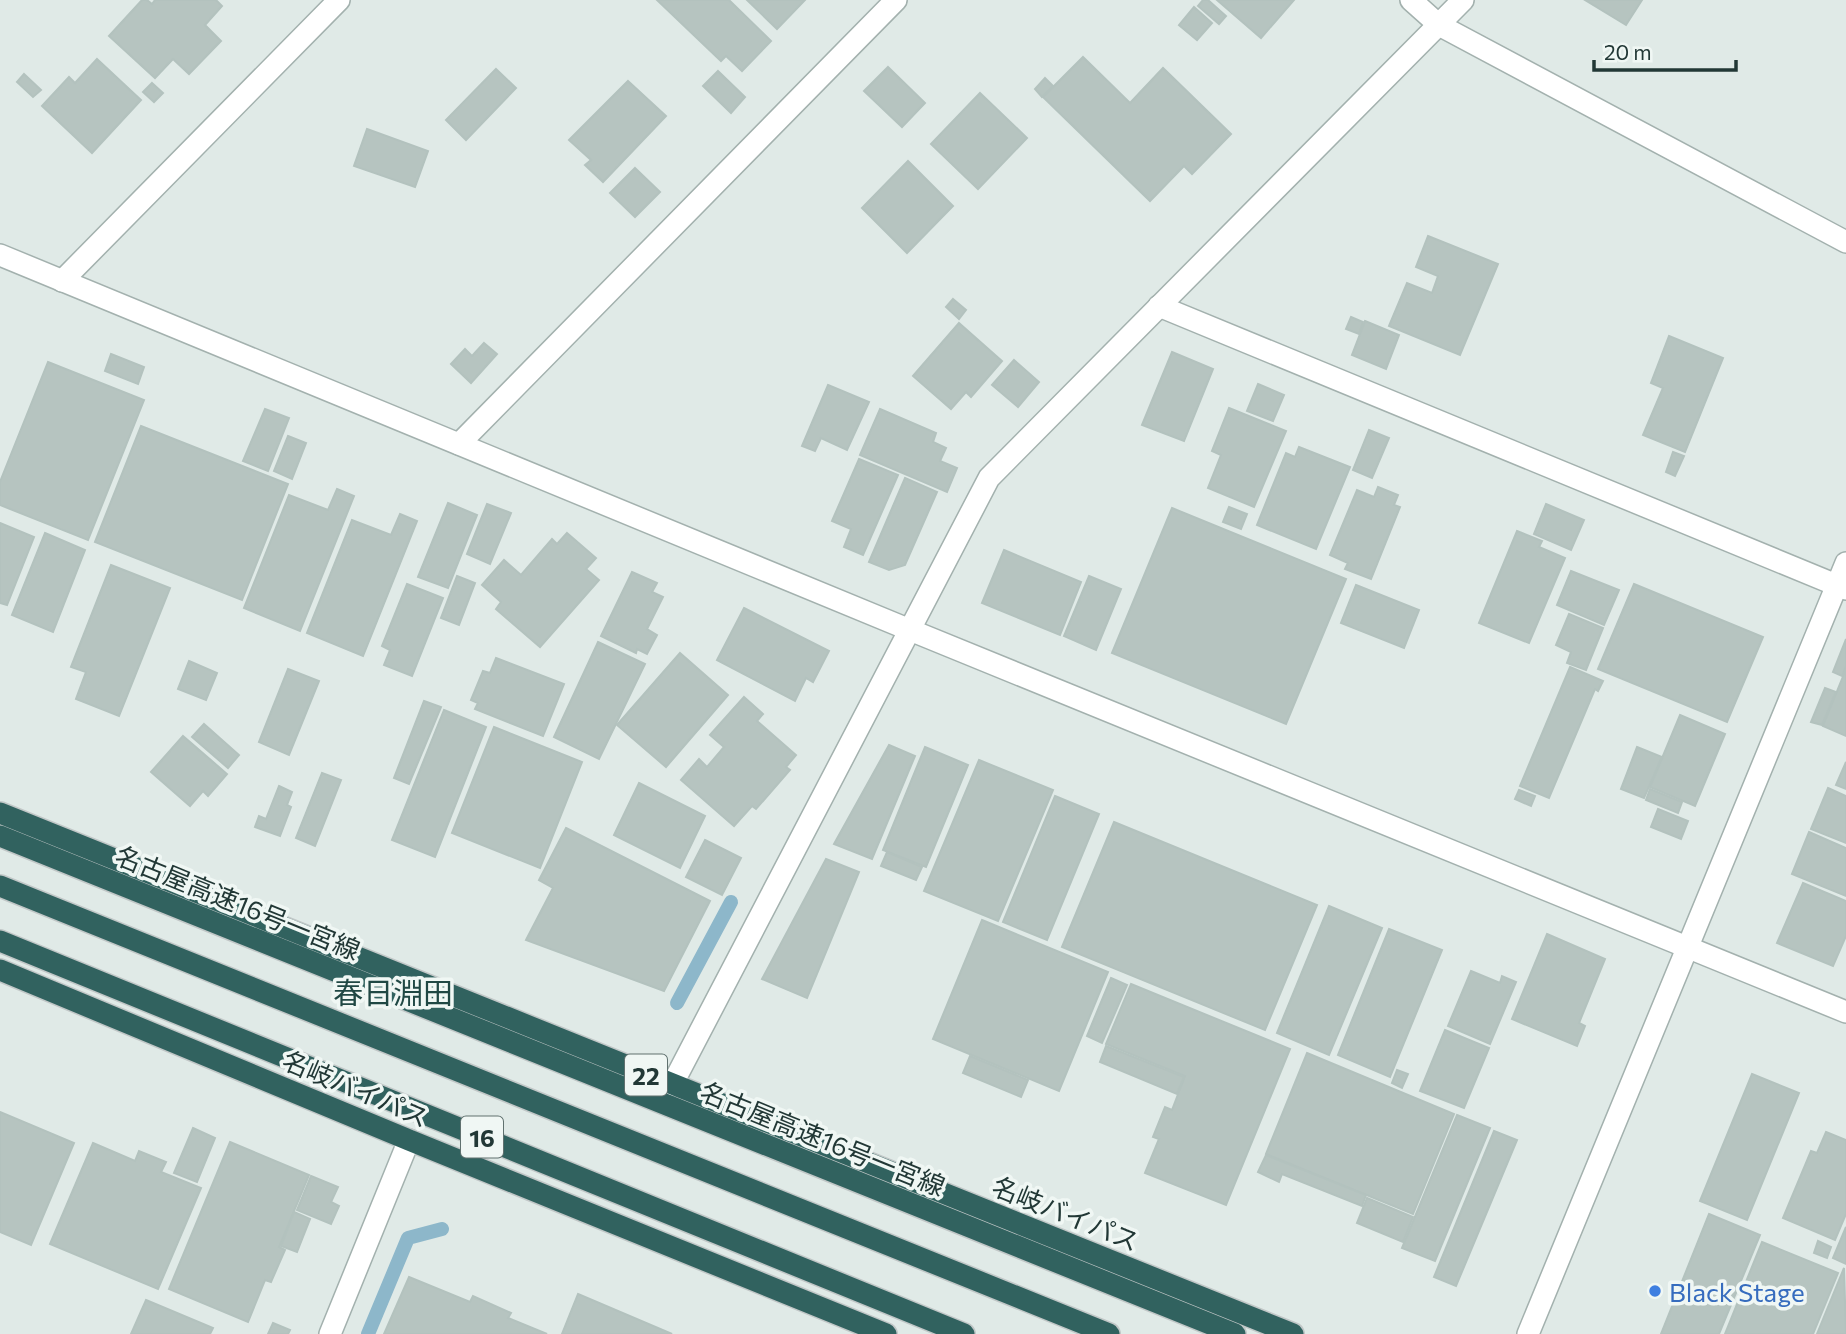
<svg xmlns="http://www.w3.org/2000/svg" width="1846" height="1334" font-family="Commissioner,'Noto Sans JP',sans-serif">
  <rect width="100%" height="100%" fill="#e0eae7"/>
  <g fill="none" stroke-linecap="round" stroke-linejoin="round">
    <g stroke="#8db7ca" stroke-width="14">
      <path d="M677 1003 731 902"/>
      <path d="M368 1334 408 1238 442 1229"/>
    </g>
  </g>
  <g fill="#b6c4c0" stroke="#b3c2be" stroke-width="2">
    <path d="M142 0H147L152 4 155 0H216L222 6 205 25 221 41 189 74 173 59 155 78 109 36Z"/>
    <path d="M657 0H729L771 41 742 71 726 56 721 61Z"/>
    <path d="M747 0H805L777 29Z"/>
    <path d="M1203 0H1208L1226 16 1219 24 1198 6Z"/>
    <path d="M1217 0H1294L1261 38Z"/>
    <path d="M1585 0H1642L1626 25Z"/>
    <path d="M1194 7 1212 23 1197 40 1179 25Z"/>
    <path d="M1083 57 1130 103 1163 68 1231 134 1192 174 1184 166 1150 201 1043 97Z"/>
    <path d="M97 59 141 100 92 153 42 106 69 77 75 83Z"/>
    <path d="M888 67 925 103 902 127 864 91Z"/>
    <path d="M496 69 516 88 466 140 446 120Z"/>
    <path d="M718 71 745 97 731 113 703 86Z"/>
    <path d="M24 74 41 90 33 97 17 82Z"/>
    <path d="M1045 78 1053 86 1042 97 1035 89Z"/>
    <path d="M628 81 666 116 603 182 585 165 591 160 569 140Z"/>
    <path d="M152 83 163 93 154 102 143 92Z"/>
    <path d="M980 93 1027 138 978 189 931 144Z"/>
    <path d="M367 129 428 151 415 187 354 166Z"/>
    <path d="M908 161 953 206 907 253 862 208Z"/>
    <path d="M635 168 660 192 635 217 610 193Z"/>
    <path d="M1428 236 1498 264 1460 355 1389 326 1407 283 1432 293 1438 276 1416 267Z"/>
    <path d="M953 299 966 310 959 319 946 307Z"/>
    <path d="M1351 317 1363 322 1359 334 1346 329Z"/>
    <path d="M1365 321 1399 335 1386 369 1352 355Z"/>
    <path d="M959 323 1002 361 971 397 966 392 951 409 913 376Z"/>
    <path d="M1669 336 1723 358 1685 452 1643 435 1663 388 1651 383Z"/>
    <path d="M484 343 497 354 471 383 451 364 465 349 472 356Z"/>
    <path d="M1172 352 1213 369 1184 441 1142 425Z"/>
    <path d="M111 354 144 367 138 384 105 371Z"/>
    <path d="M1014 360 1039 382 1018 407 992 385Z"/>
    <path d="M48 362 144 400 88 540 0 505V482Z"/>
    <path d="M1258 384 1284 395 1273 421 1247 411Z"/>
    <path d="M828 385 869 402 847 450 821 438 815 451 802 446Z"/>
    <path d="M1229 408 1286 431 1254 507 1208 488 1221 455 1212 451Z"/>
    <path d="M265 409 289 418 268 471 243 461Z"/>
    <path d="M880 409 936 433 933 442 946 448 940 461 957 468 947 492 860 455Z"/>
    <path d="M141 426 288 484 242 600 95 542Z"/>
    <path d="M1369 430 1389 438 1372 478 1353 470Z"/>
    <path d="M288 436 306 443 292 479 274 471Z"/>
    <path d="M1299 447 1350 467 1316 549 1257 525 1286 453 1295 457Z"/>
    <path d="M1673 452 1684 456 1675 476 1666 472Z"/>
    <path d="M859 459 898 475 863 555 844 547 851 529 832 521Z"/>
    <path d="M905 478 937 492 905 565 889 570 869 562Z"/>
    <path d="M1378 487 1398 495 1394 505 1400 507 1371 579 1345 569 1348 563 1330 555 1357 490 1374 497Z"/>
    <path d="M337 489 354 496 300 631 244 608 289 495 328 510Z"/>
    <path d="M448 503 477 515 448 588 418 577Z"/>
    <path d="M487 504 511 513 490 564 467 554Z"/>
    <path d="M1546 504 1584 520 1571 550 1534 534Z"/>
    <path d="M1229 507 1247 514 1241 529 1223 522Z"/>
    <path d="M1172 508 1346 579 1286 724 1112 653Z"/>
    <path d="M400 514 417 521 363 656 307 633 352 520 391 535Z"/>
    <path d="M0 523 34 537 7 605 0 603Z"/>
    <path d="M1517 531 1542 541 1539 547 1565 558 1529 643 1479 623Z"/>
    <path d="M45 533 85 550 53 632 12 615Z"/>
    <path d="M567 533 596 558 586 569 599 580 540 647 496 609 501 602 482 585 504 560 521 575 552 539 557 544Z"/>
    <path d="M1004 550 1081 582 1060 635 982 603Z"/>
    <path d="M111 565 170 588 119 716 76 699 86 672 71 667Z"/>
    <path d="M1571 571 1619 590 1604 625 1557 605Z"/>
    <path d="M632 572 657 583 652 592 663 597 647 629 657 635 647 654 637 649 636 653 601 636Z"/>
    <path d="M457 576 475 583 459 625 441 618Z"/>
    <path d="M1089 576 1121 589 1096 650 1064 636Z"/>
    <path d="M407 584 443 598 412 676 384 665 390 650 382 646Z"/>
    <path d="M1634 584 1763 637 1727 722 1598 669Z"/>
    <path d="M1356 585 1419 610 1404 648 1341 623Z"/>
    <path d="M744 608 829 651 813 682 806 678 795 701 717 660Z"/>
    <path d="M1569 614 1603 628 1586 670 1567 663 1571 652 1556 645Z"/>
    <path d="M1846 639V666L1842 676 1833 672Z"/>
    <path d="M598 642 645 664 599 759 554 737Z"/>
    <path d="M680 653 728 695 666 767 617 725Z"/>
    <path d="M496 658 564 684 543 736 475 709 478 703 471 700 483 671 490 673Z"/>
    <path d="M189 661 217 673 206 700 178 689Z"/>
    <path d="M1570 667 1603 681 1598 691 1595 689 1549 798 1520 786Z"/>
    <path d="M288 669 319 681 289 755 259 742Z"/>
    <path d="M1846 669V736L1823 726Z"/>
    <path d="M1825 688 1836 692 1822 725 1811 722Z"/>
    <path d="M744 697 763 714 757 721 796 755 786 767 790 770 756 809 752 806 734 826 681 780 699 759 707 767 724 747 710 735Z"/>
    <path d="M424 701 441 707 409 784 394 778Z"/>
    <path d="M444 710 486 727 435 857 392 840Z"/>
    <path d="M1680 715 1725 734 1695 806 1650 787Z"/>
    <path d="M204 724 239 755 228 768 192 737Z"/>
    <path d="M494 727 582 762 540 868 452 833Z"/>
    <path d="M183 736 227 774 208 796 203 791 190 806 151 772Z"/>
    <path d="M889 745 915 756 872 859 834 844Z"/>
    <path d="M925 747 968 765 926 867 883 850Z"/>
    <path d="M1637 747 1662 757 1644 798 1621 789Z"/>
    <path d="M979 760 1053 790 998 921 924 891Z"/>
    <path d="M1846 762V789L1836 785Z"/>
    <path d="M322 773 341 780 315 846 296 838Z"/>
    <path d="M639 783 705 816 680 868 614 835Z"/>
    <path d="M279 786 292 792 287 805 291 807 280 836 255 827 259 816 266 819Z"/>
    <path d="M1828 788 1846 796V843L1811 829Z"/>
    <path d="M1650 789 1682 802 1678 813 1646 800Z"/>
    <path d="M1519 790 1535 796 1531 806 1515 799Z"/>
    <path d="M1055 796 1099 814 1047 940 1003 922Z"/>
    <path d="M1658 809 1688 821 1681 839 1651 827Z"/>
    <path d="M1114 822 1317 905 1265 1030 1062 947Z"/>
    <path d="M566 828 710 901 664 991 526 940 553 888 539 880Z"/>
    <path d="M1809 832 1846 848V896L1792 874Z"/>
    <path d="M705 840 741 858 722 895 686 877Z"/>
    <path d="M887 852 922 867 916 880 881 866Z"/>
    <path d="M826 859 859 872 807 998 762 979Z"/>
    <path d="M1803 883 1846 901V936L1833 966 1777 943Z"/>
    <path d="M1329 906 1382 928 1329 1055 1277 1033Z"/>
    <path d="M982 920 1108 972 1059 1091 933 1039Z"/>
    <path d="M1389 929 1442 950 1390 1077 1338 1055Z"/>
    <path d="M1547 934 1605 959 1579 1023 1585 1026 1577 1046 1512 1019Z"/>
    <path d="M1471 971 1500 983 1502 976 1516 982 1490 1044 1448 1026Z"/>
    <path d="M1111 978 1127 985 1102 1043 1087 1036Z"/>
    <path d="M1131 984 1290 1049 1226 1205 1145 1173 1159 1139 1153 1137 1165 1107 1172 1110 1185 1076 1106 1044Z"/>
    <path d="M1445 1030 1489 1048 1464 1108 1420 1091Z"/>
    <path d="M1106 1046 1184 1077 1177 1094 1100 1062Z"/>
    <path d="M1307 1053 1454 1114 1413 1214 1266 1154Z"/>
    <path d="M970 1056 1028 1080 1021 1097 963 1073Z"/>
    <path d="M1397 1070 1408 1074 1402 1088 1392 1083Z"/>
    <path d="M1752 1074 1799 1093 1747 1220 1700 1201Z"/>
    <path d="M0 1112 74 1143 31 1245 0 1232Z"/>
    <path d="M1457 1115 1490 1128 1435 1261 1402 1248Z"/>
    <path d="M193 1128 215 1138 197 1182 174 1173Z"/>
    <path d="M1494 1131 1517 1140 1456 1286 1434 1277Z"/>
    <path d="M1826 1132 1846 1140V1214L1835 1240 1783 1218 1811 1151 1817 1153Z"/>
    <path d="M230 1142 309 1175 279 1247 285 1250 271 1282 265 1280 248 1322 169 1289Z"/>
    <path d="M93 1143 135 1161 139 1151 166 1162 161 1172 201 1188 158 1289 50 1244Z"/>
    <path d="M1266 1155 1366 1195 1362 1206 1282 1174 1279 1182 1258 1172Z"/>
    <path d="M311 1176 338 1187 331 1202 339 1206 331 1224 297 1210Z"/>
    <path d="M1367 1198 1413 1217 1403 1242 1357 1223Z"/>
    <path d="M294 1212 310 1219 297 1252 281 1246Z"/>
    <path d="M1709 1214 1760 1235 1719 1334H1661Z"/>
    <path d="M1846 1227V1264L1833 1258Z"/>
    <path d="M1818 1241 1831 1247 1827 1258 1814 1253Z"/>
    <path d="M1762 1242 1838 1273 1813 1334H1725Z"/>
    <path d="M1844 1268 1846 1334H1817Z"/>
    <path d="M409 1277 470 1302 473 1296 511 1313 508 1318 547 1334H384Z"/>
    <path d="M578 1294 672 1334H562Z"/>
    <path d="M146 1300 213 1328 210 1334H131Z"/>
    <path d="M273 1323 290 1330 288 1334H268Z"/>
  </g>
  <g fill="none" stroke-linecap="round" stroke-linejoin="round">
    <defs>
      <g id="minor">
        <path d="M1411 0 1439 25 1846 242"/>
        <path d="M0 255 910 630 1846 1012"/>
        <path d="M62 281 339 0"/>
        <path d="M1159 306 1846 589"/>
        <path d="M459 444 896 0"/>
        <path d="M672 1085 989 478 1463 0"/>
        <path d="M330 1334 409 1140"/>
        <path d="M1528 1334 1846 563"/>
      </g>
      <g id="highway">
        <path d="M0 813 1293 1334"/>
        <path d="M0 836 1235 1334"/>
        <path d="M0 886 1109 1334"/>
        <path d="M0 941 964 1334"/>
        <path d="M0 970 409 1140 886 1334"/>
      </g>
    </defs>
    <use href="#minor" stroke="#a3b1ae" stroke-width="24"/>
    <use href="#highway" stroke="#c1c7c7" stroke-width="24"/>
    <use href="#minor" stroke="#fff" stroke-width="21"/>
    <use href="#highway" stroke="#31625f" stroke-width="21"/>
  </g>
  <circle fill="#3f7fe0" stroke="#f0f7f4" stroke-width="2.5" cx="1655" cy="1291" r="7"/>
  <g text-anchor="middle" dominant-baseline="central" stroke-width="7" stroke-linejoin="round" paint-order="stroke">
    <g fill="#f0f7f4" stroke="#60716f" stroke-width="2">
      <rect x="625" y="1054.5" width="42" height="41" rx="5"/>
      <rect x="461" y="1116.5" width="42" height="41" rx="5"/>
    </g>
    <g font-size="24" font-weight="bold" fill="#223836">
      <text x="646" y="1075">22</text>
      <text x="482" y="1137">16</text>
    </g>
    <g font-size="26" fill="#223836" stroke="#f0f7f4">
      <text transform="translate(238 902) rotate(22)">名古屋高速16号一宮線</text>
      <text transform="translate(356 1088) rotate(23)">名岐バイパス</text>
      <text transform="translate(823 1138) rotate(22)">名古屋高速16号一宮線</text>
      <text transform="translate(1066 1213) rotate(22)">名岐バイパス</text>
    </g>
    <g font-size="26" fill="#366cbe" stroke="#f0f7f4" text-anchor="start">
      <text x="1669" y="1291">Black Stage</text>
    </g>
    <g font-size="30" fill="#204844" stroke="#f0f7f4">
      <text x="393" y="991">春日淵田</text>
    </g>
  </g>
  <path d="M1594 60v10h142v-10" fill="none" stroke="#223836" stroke-width="3.5"/>
  <text x="1604" y="60" font-size="21" fill="#223836" stroke="#f0f7f4" stroke-width="5" paint-order="stroke">20 m</text>
</svg>
